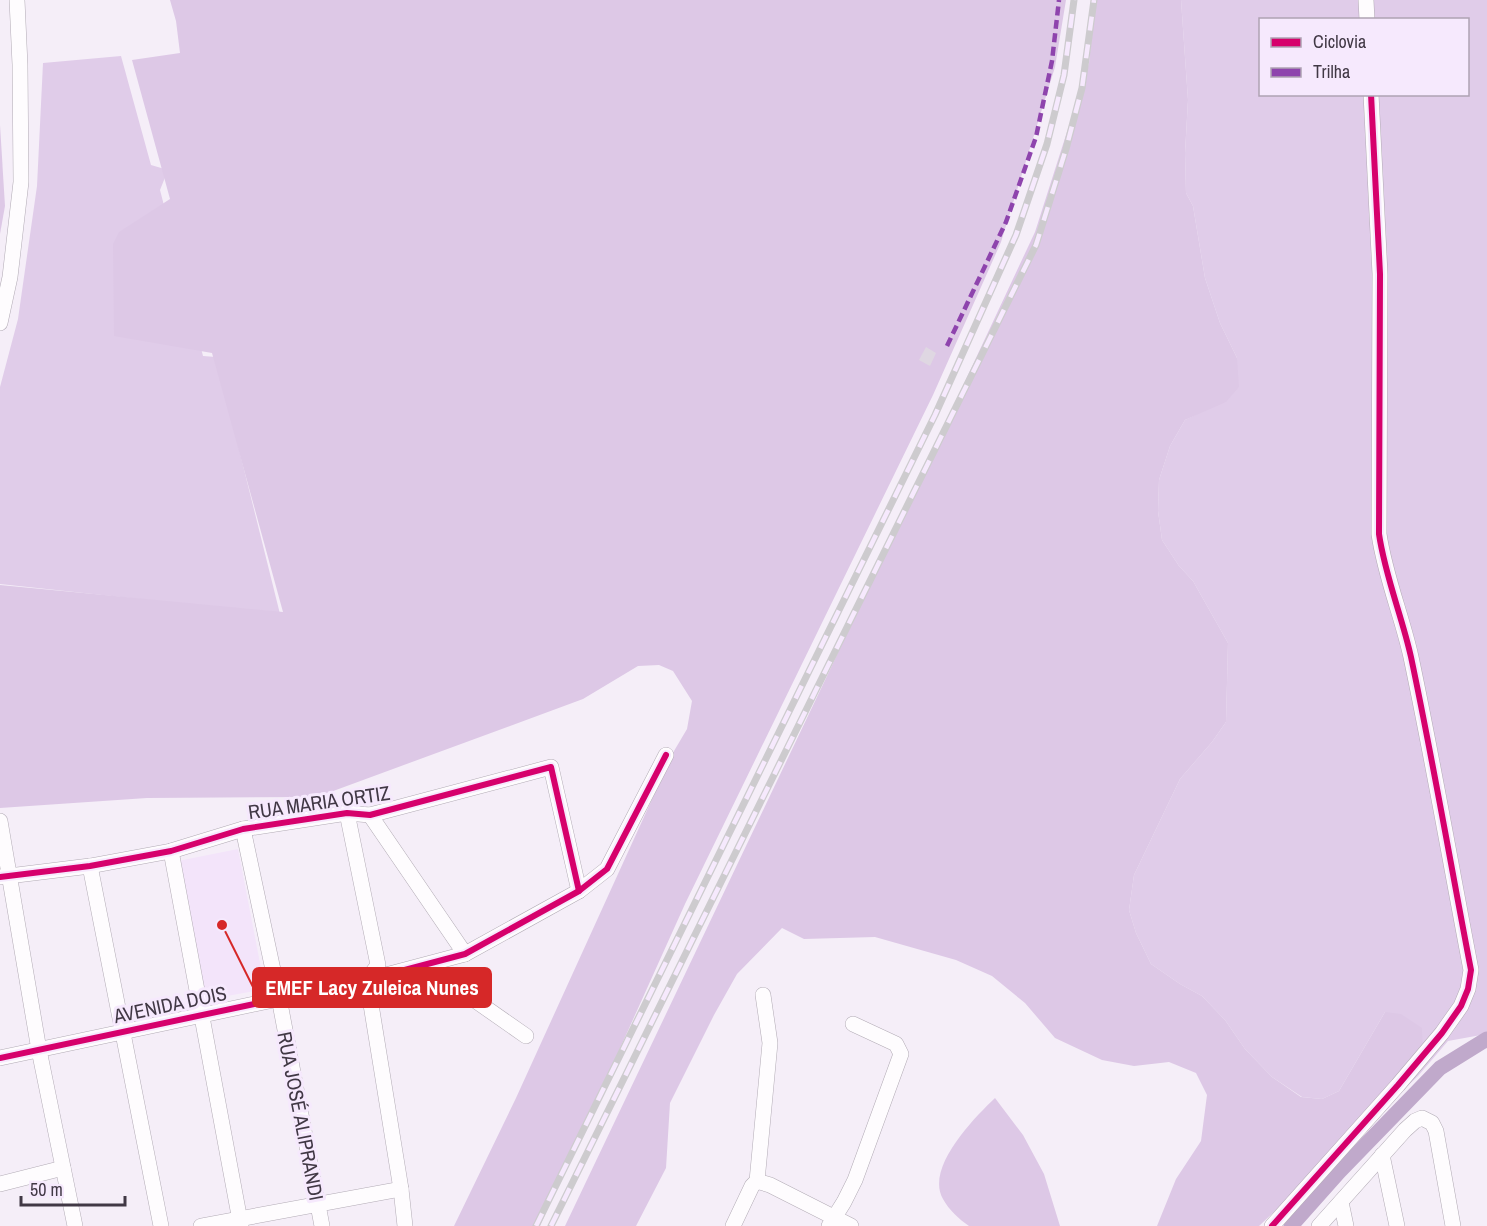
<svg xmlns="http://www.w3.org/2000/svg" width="1487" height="1226" font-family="'Archivo Narrow',sans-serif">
  <rect width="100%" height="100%" fill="#f5eef8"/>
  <path fill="#f3e4fa" d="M238 849 265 989 205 1000 178 861Z"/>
  <g fill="#e0cce9" fill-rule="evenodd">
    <path d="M1181 0H1487V1049L1481 1035 1448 1041 1418 1076 1413 1078 1385 1012 1339 1091 1322 1099 1302 1097 1272 1077 1245 1049 1225 1020 1202 996 1180 984 1151 964 1136 933 1129 910 1134 875 1180 779 1212 742 1226 722 1228 643 1193 581 1179 566 1162 540 1158 511 1159 480 1170 446 1185 420 1203 411 1237 358 1220 323 1205 278 1193 206 1186 193 1185 153 1188 100ZM1260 20H1468V94H1260Z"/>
    <path d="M121 56 151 165 168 170 160 190 203 356 216 357 280 614 0 584V387L18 319 37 186 43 63Z"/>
  </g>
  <g fill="#ddc8e6">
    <path d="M170 0H1066L1055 67 1001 242 933 395 685 904 540 1226H454L516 1098 674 751 687 729 692 701 673 671 659 665 638 666 583 699 317 797 147 798 0 808V585L283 612 212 353 114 336 113 244 119 232 170 199 132 60 180 53 176 21Z"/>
    <path d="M1095 0H1181L1188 100 1185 153 1186 193 1193 206 1205 278 1220 323 1237 358 1239 387 1226 402 1185 420 1170 446 1159 480 1158 511 1162 540 1179 566 1193 581 1228 643 1226 722 1212 742 1180 779 1134 875 1129 910 1136 933 1151 964 1180 984 1202 996 1225 1020 1245 1049 1272 1077 1301 1097 1322 1099 1339 1091 1385 1012 1401 1014 1422 1028 1423 1053 1414 1077 1418 1076 1259 1226H1157L1176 1179 1201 1141 1207 1095 1196 1073 1169 1062 1134 1066 1102 1060 1055 1038 1025 1003 992 976 956 960 875 937 804 939 782 928 737 974 714 1015 670 1103 666 1168 636 1226H565L827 676 1035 232 1089 63Z"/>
    <path d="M0 125 5 206 0 234Z"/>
    <path d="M995 1098 1023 1135 1044 1174 1060 1226H969C959 1219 949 1210 943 1199 925 1168 974 1118 995 1098Z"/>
  </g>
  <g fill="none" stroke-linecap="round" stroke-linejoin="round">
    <path stroke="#c0a9cb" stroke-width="15" d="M1291 1226 1339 1172 1440 1068 1487 1039"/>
  </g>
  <path fill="#dfd7e2" d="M926 347 936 353 930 366 919 360Z"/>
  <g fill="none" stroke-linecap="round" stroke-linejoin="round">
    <defs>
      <g id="street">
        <path d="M1366 0 1367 20"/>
        <path d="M0 323 10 277 21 182 20 65 17 0"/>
        <path d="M347 813 378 965 367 980 401 1189 405 1226"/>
        <path d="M370 815 465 954"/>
        <path d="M0 821 39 1050 75 1226"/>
        <path d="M243 829 279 998 322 1226"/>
        <path d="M171 851 241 1226"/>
        <path d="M90 866 161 1226"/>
        <path d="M0 877 90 866 171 851 243 829 347 813 370 815 551 767 579 891"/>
        <path d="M426 966 526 1036"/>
        <path d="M0 1058 367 980 465 954 579 891 607 869 666 755"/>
        <path d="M1382 1155 1397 1226"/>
        <path d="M757 1181 770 1043 763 995"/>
        <path d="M757 1181 770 1185 851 1226"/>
        <path d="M0 1184 63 1168"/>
        <path d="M1341 1202 1346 1226"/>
        <path d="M201 1226 401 1189"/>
        <path d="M733 1226 752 1186 757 1181"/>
        <path d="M829 1226 844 1202 855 1180 901 1054 896 1044 853 1024"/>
        <path d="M1272 1226 1398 1085 1442 1033 1461 1006 1468 989 1471 970C1451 866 1433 761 1411 657 1402 616 1385 576 1379 534L1380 274 1371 94"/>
        <path d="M1319 1226 1405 1130 1415 1121 1422 1118 1432 1123 1436 1131 1453 1226"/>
      </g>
    </defs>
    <use href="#street" stroke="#b2abb5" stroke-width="16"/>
    <use href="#street" stroke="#fefcfe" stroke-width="15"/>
    <defs>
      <g id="rail">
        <path d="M536 1226 935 415 1016 235 1047 144 1064 75 1074 0"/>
        <path d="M551 1226 1036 245 1066 149 1082 88 1094 0"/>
      </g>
    </defs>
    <use href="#rail" stroke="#cdcbce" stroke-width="7"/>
    <use href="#rail" stroke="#f6e9fd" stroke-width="4.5" stroke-dasharray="14" stroke-linecap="butt"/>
    <path stroke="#8e44ad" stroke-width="4.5" stroke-dasharray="9 4.5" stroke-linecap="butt" d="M947 346 1006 222 1036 137 1052 61 1059 0"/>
    <defs>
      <g id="cycleway">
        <path d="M0 877 90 866 171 851 243 829 347 813 370 815 551 767 579 891"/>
        <path d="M0 1058 367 980 465 954 579 891 607 869 666 755"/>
        <path d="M1272 1226 1398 1085 1442 1033 1461 1006 1468 989 1471 970C1451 866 1433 761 1411 657 1402 616 1385 576 1379 534L1380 274 1371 94"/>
      </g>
    </defs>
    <use href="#cycleway" stroke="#f6e9fd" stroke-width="10"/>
    <use href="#cycleway" stroke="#d6006c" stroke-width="6"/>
  </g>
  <g text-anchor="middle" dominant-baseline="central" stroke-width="6" stroke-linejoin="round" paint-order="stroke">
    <g font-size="20" fill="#413845" stroke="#f6e9fd">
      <text transform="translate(319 802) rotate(-8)">RUA MARIA ORTIZ</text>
      <text transform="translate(170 1004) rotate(-12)">AVENIDA DOIS</text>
      <text transform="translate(301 1116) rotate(79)">RUA JOSÉ ALIPRANDI</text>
    </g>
  </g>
  <path fill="none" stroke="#d62828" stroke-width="2" d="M222 925L253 987"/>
  <circle fill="#d62828" stroke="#f6e9fd" stroke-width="2" cx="222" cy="925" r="6"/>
  <rect fill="#d62828" stroke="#d62828" stroke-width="2" x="253" y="968" width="238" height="39" rx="6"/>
  <g font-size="21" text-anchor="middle" font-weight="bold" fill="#fff">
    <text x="372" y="995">EMEF Lacy Zuleica Nunes</text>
  </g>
  <rect x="1259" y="18" width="210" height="78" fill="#f6e9fd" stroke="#aea2b3" stroke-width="1.5"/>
  <rect x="1271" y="38" width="30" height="9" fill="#d6006c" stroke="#aea2b3" stroke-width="1.5"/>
  <text x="1313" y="48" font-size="18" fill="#413845">Ciclovia</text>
  <rect x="1271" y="68" width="30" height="9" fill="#8e44ad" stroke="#aea2b3" stroke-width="1.5"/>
  <text x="1313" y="78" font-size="18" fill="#413845">Trilha</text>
  <path d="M21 1196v9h104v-9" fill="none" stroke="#413845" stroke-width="3"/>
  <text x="30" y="1196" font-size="18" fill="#413845" stroke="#f6e9fd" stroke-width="4.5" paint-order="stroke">50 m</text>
</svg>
